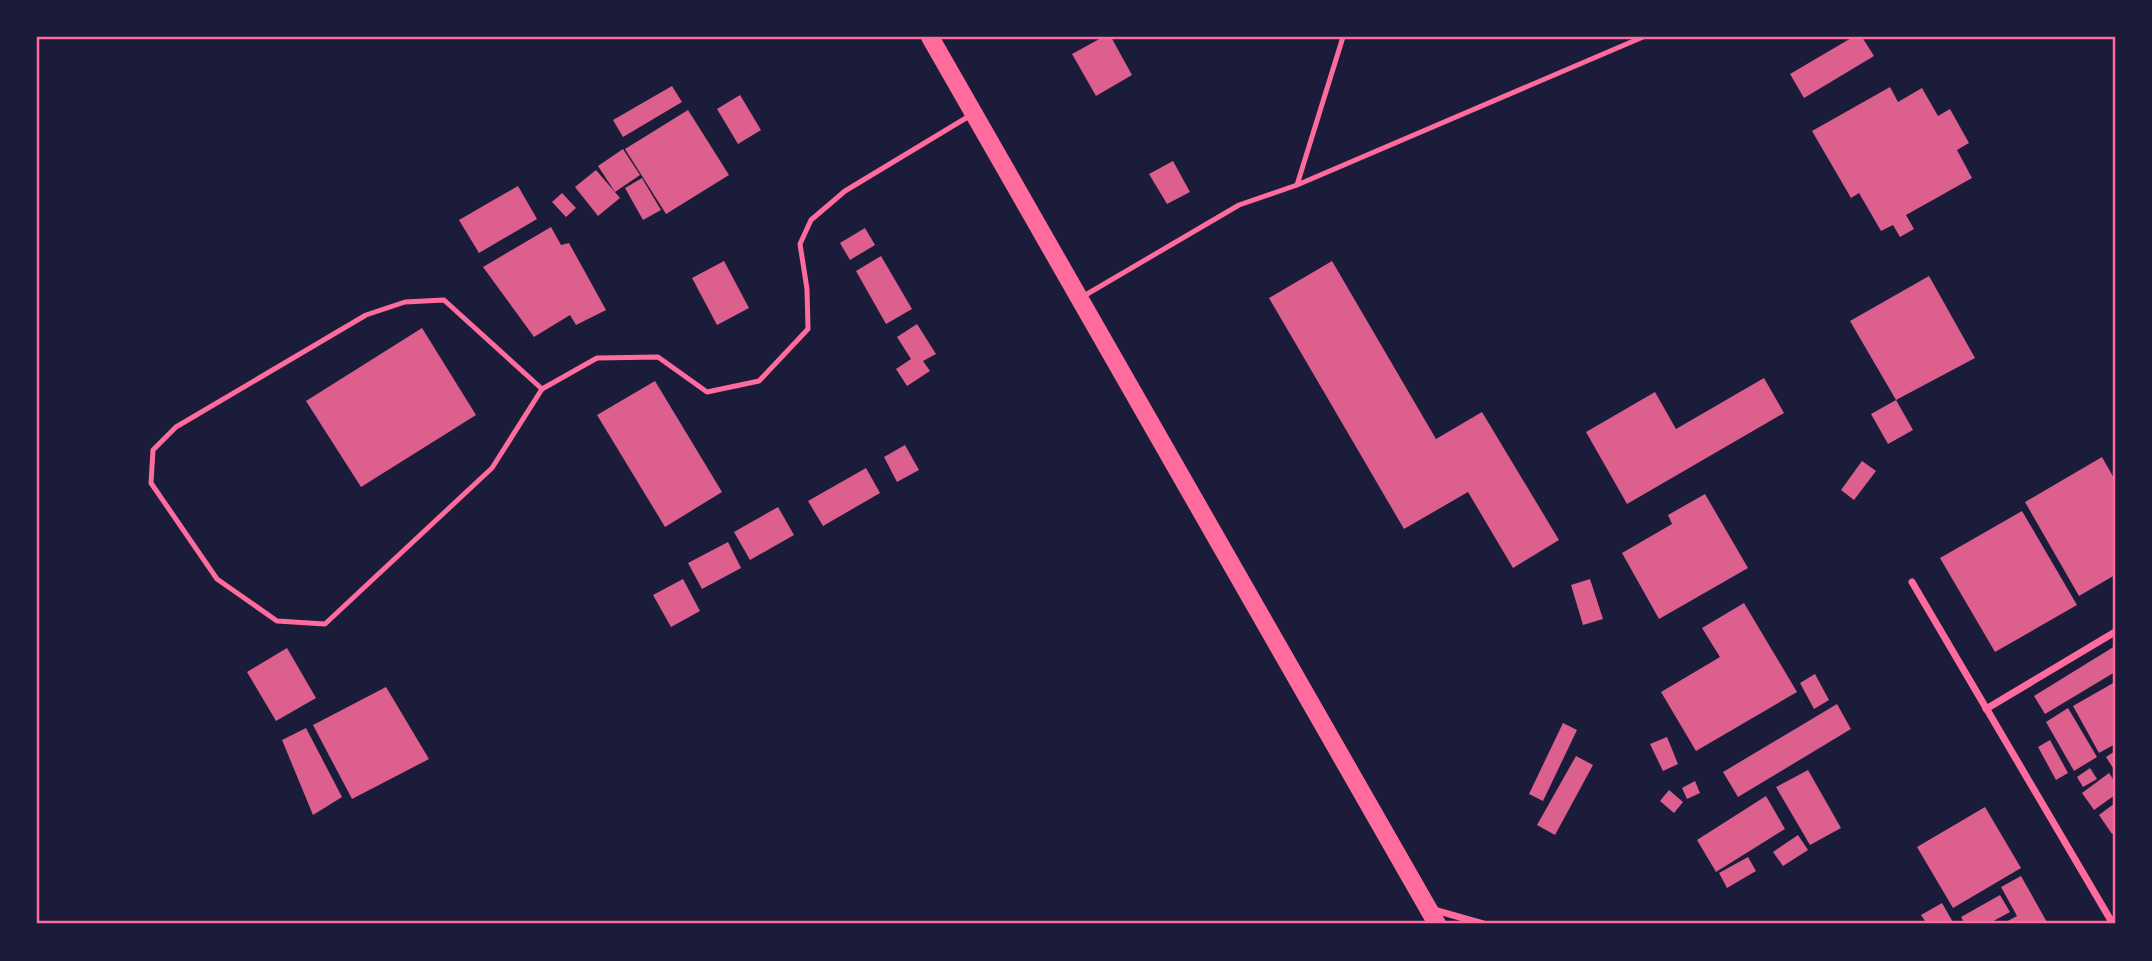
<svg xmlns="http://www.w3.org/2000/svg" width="2152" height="961" font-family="'Golos Text',sans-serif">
  <rect width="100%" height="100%" fill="#1b1b3a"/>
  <g fill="#dd5f8e">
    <path d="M1103 37H1111L1132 75 1096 96 1072 54Z"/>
    <path d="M1853 37H1862L1874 56 1804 98 1790 74Z"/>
    <path d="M672 86 682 102 623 137 613 120Z"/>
    <path d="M1890 87 1898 102 1922 88 1938 116 1950 109 1969 143 1957 150 1972 178 1906 215 1914 229 1900 237 1893 225 1881 231 1859 193 1851 198 1812 131Z"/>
    <path d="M740 95 761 130 738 144 717 109Z"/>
    <path d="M688 110 729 175 666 214 625 149Z"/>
    <path d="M623 149 640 175 615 192 598 166Z"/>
    <path d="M1173 161 1190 192 1167 204 1149 174Z"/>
    <path d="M596 170 620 198 598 216 575 187Z"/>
    <path d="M642 178 661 210 643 220 625 188Z"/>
    <path d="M518 186 537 219 479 253 459 220Z"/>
    <path d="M562 193 576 208 566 217 552 202Z"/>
    <path d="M551 227 561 245 569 243 606 310 576 325 570 315 534 337 483 267Z"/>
    <path d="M865 228 875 245 850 260 840 243Z"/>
    <path d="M881 256 912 309 886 324 856 271Z"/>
    <path d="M724 261 749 308 717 325 692 278Z"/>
    <path d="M1332 261 1436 439 1482 412 1559 540 1513 568 1468 492 1404 529 1269 298Z"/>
    <path d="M1929 276 1975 358 1896 400 1913 430 1888 444 1871 414 1896 400 1850 321Z"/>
    <path d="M917 324 936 354 923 361 930 371 907 386 896 369 911 359 897 337Z"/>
    <path d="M422 328 476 415 361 487 306 401Z"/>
    <path d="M1764 378 1784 413 1627 504 1586 432 1655 392 1676 429Z"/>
    <path d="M655 381 722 492 665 527 597 415Z"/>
    <path d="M905 445 919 470 897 482 884 457Z"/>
    <path d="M2102 457 2115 480V575L2079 596 2025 502Z"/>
    <path d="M1862 461 1876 471 1854 500 1841 490Z"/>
    <path d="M866 468 880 493 823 526 808 501Z"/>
    <path d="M1705 494 1748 568 1659 619 1622 553 1672 524 1668 515Z"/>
    <path d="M778 507 794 535 750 560 734 532Z"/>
    <path d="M2022 511 2077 605 1995 652 1940 558Z"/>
    <path d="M728 542 741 568 702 589 688 563Z"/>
    <path d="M683 579 700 611 671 627 653 595Z"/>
    <path d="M1590 579 1603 619 1583 625 1571 585Z"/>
    <path d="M1744 603 1797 692 1696 751 1661 692 1720 657 1702 628Z"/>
    <path d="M2115 646V672L2045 714 2034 696Z"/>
    <path d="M287 648 316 698 276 721 247 672Z"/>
    <path d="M1815 674 1829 700 1814 709 1800 683Z"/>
    <path d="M2115 682V744L2099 753 2073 706Z"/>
    <path d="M386 687 429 759 352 799 313 725Z"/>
    <path d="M1837 704 1851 729 1738 797 1723 772Z"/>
    <path d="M2068 708 2097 757 2074 771 2046 722Z"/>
    <path d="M1563 723 1577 730 1543 801 1529 794Z"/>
    <path d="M306 728 342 797 313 815 282 740Z"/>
    <path d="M1667 737 1678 764 1663 771 1650 744Z"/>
    <path d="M2050 740 2068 773 2056 780 2038 747Z"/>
    <path d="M2115 751V771L2106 757Z"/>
    <path d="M1576 756 1593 765 1555 835 1537 825Z"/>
    <path d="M2090 768 2097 779 2083 787 2077 777Z"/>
    <path d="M1808 770 1841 828 1810 845 1776 787Z"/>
    <path d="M2109 773 2115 782V795L2094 810 2082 793Z"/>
    <path d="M1695 781 1700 793 1687 799 1682 788Z"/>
    <path d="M1669 790 1683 802 1674 813 1660 801Z"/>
    <path d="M1766 796 1785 829 1716 872 1697 840Z"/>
    <path d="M2115 803V832L2112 834 2099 815Z"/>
    <path d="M1985 807 2021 868 1953 908 1917 847Z"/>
    <path d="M1798 835 1808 850 1783 866 1773 852Z"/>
    <path d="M1748 857 1756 871 1727 888 1719 873Z"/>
    <path d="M2021 876 2048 924H2002L2017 916 2001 887Z"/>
    <path d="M2000 895 2010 912 1988 924H1965L1961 917Z"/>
    <path d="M1942 903 1954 924H1927L1921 915Z"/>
  </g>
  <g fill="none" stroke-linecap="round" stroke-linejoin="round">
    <g stroke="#ff6b9d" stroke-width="5">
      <path d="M1297 185 1643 37"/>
      <path d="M1082 297 1239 205 1297 185 1343 37"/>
      <path d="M444 300 542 389 492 468 325 624 277 621 217 579 151 483 153 450 176 427 366 315 405 302Z"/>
      <path d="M542 389 597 358 658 357 707 392 759 381 808 329 807 289 800 244 811 220 845 191 971 115"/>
    </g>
    <g stroke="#ff6b9d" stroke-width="7">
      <path d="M1912 582 2113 924"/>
      <path d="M1986 709 2115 632"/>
      <path d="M1431 909 1484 924"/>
    </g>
    <path stroke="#ff6b9d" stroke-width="18" d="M930 37 1437 924"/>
  </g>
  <rect width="2152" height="961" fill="none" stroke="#1b1b3a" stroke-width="77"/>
  <rect x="38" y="38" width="2076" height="884" fill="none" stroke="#ff6b9d" stroke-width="2.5"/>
</svg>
